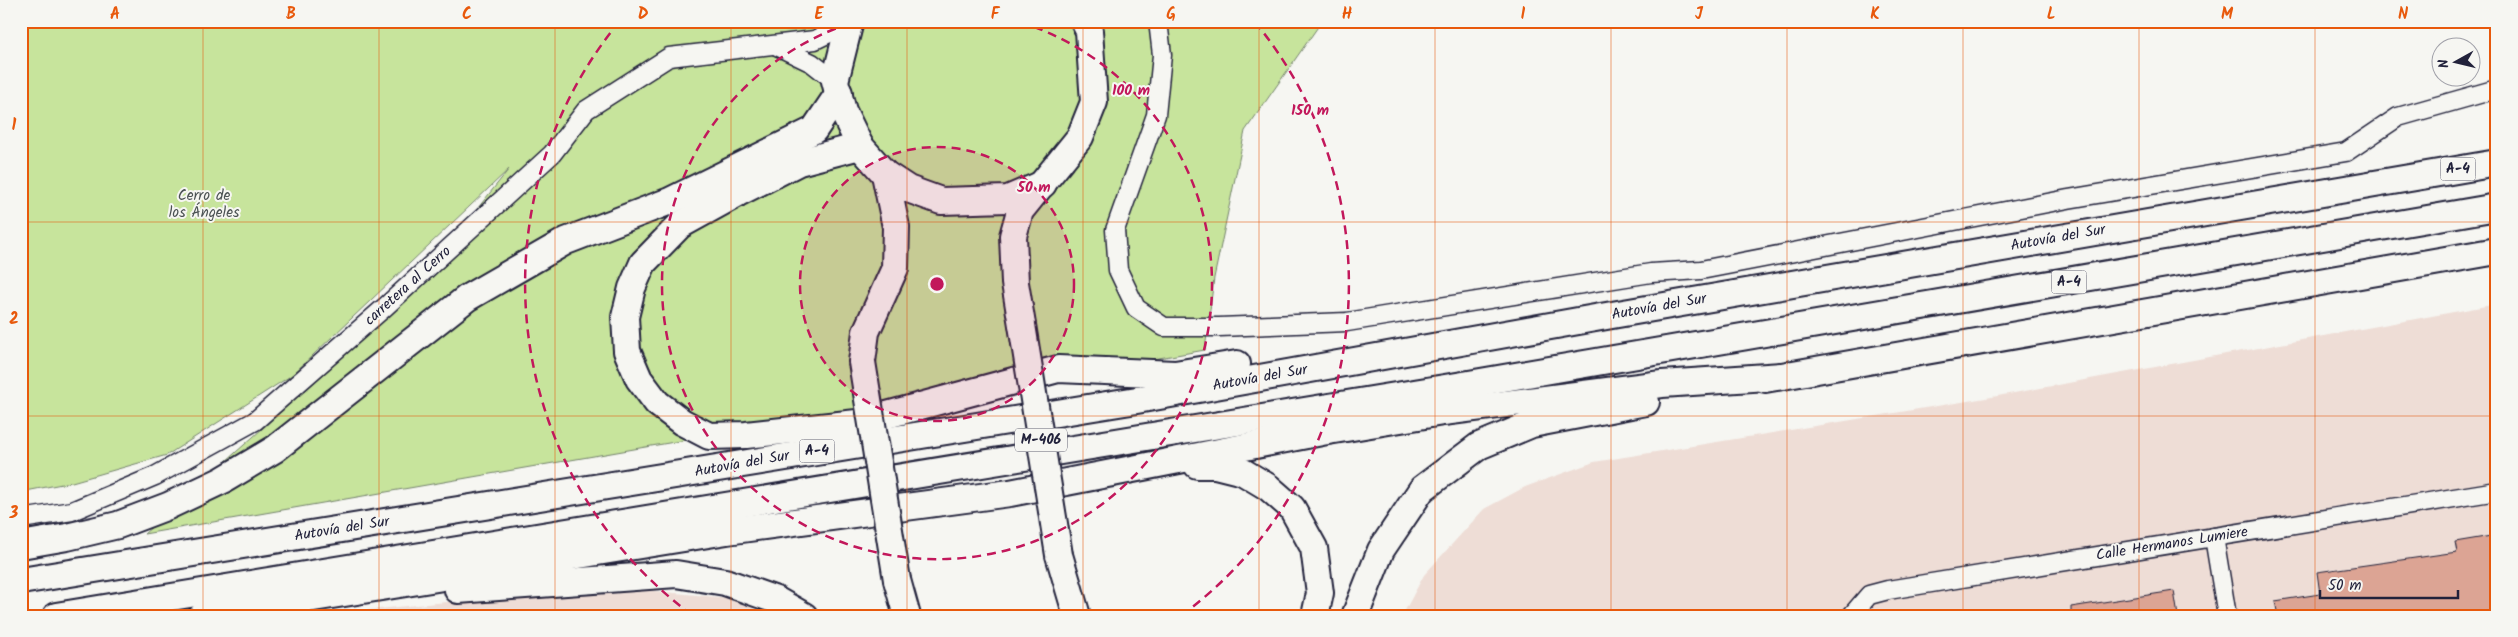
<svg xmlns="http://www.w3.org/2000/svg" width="2518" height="637" font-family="Kalam,sans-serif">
  <rect width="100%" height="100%" fill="#f6f6f2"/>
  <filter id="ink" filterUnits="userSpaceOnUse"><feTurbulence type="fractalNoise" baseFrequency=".02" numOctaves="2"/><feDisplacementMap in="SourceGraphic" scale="10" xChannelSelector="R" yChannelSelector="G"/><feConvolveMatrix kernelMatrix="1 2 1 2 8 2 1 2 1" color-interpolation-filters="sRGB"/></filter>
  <g filter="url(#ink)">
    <g fill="#eeddd6">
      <path d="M2497 304V616H1402L1424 575 1484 509 1525 487 1594 462 1992 397Z"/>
      <path d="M643 590 728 598 771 616H310L456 601Z"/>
    </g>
    <path fill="#c7e49c" stroke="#74836c" d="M21 21H1322L1245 131 1214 278 1205 350 144 534 399 307 509 169 292 375 167 455 72 482 21 492Z"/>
    <g fill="#dca494" stroke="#22223b">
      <path d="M2497 535V616H2278L2275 601 2320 594 2317 572 2457 552 2455 542Z"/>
      <path d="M2174 591 2178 616H2071V607Z"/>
    </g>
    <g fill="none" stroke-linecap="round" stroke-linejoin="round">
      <defs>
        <g id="minor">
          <path d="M1158 21 1162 55 1156 115 1115 230 1118 270 1136 308 1164 327H1219L1347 322 1651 273 1701 270 2068 199 2346 152 2398 117 2497 89"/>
          <path d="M777 46 812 63 835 81"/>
          <path d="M21 519 72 511 155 476 255 421 385 307 552 154 586 110 669 57 815 40 848 24"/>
          <path d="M2214 537 2227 616"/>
          <path d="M1851 616 1869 595 1888 590 2497 491"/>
        </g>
        <g id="highway">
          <path d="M850 21 835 81 843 111 860 146 885 174 908 189 941 201 1008 199 1043 184"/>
          <path d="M860 146 799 162 738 193 680 225 643 263 632 288 625 317 627 351 639 379 657 403 682 422 709 436 746 435 857 423 1058 369 1175 374 1237 364"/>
          <path d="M1022 325 1015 283 1013 236 1020 211 1080 137 1094 102 1089 31 1084 21"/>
          <path d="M862 362 866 332 895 268 896 227 885 174"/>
          <path d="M1765 379 2497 251"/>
          <path d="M1197 465H1215L1243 472 1268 487 1292 508 1314 548 1320 593 1315 616"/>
          <path d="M21 545 67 537 118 525 168 506 223 480 275 449 467 298 566 241 670 201 814 130 839 93"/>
          <path d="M1059 555 1077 616"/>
          <path d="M897 580 907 616"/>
          <path d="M21 581 1137 400 1612 315 2497 163"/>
          <path d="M458 590 676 574 725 582 776 600 804 616"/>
          <path d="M56 616 1463 385 2497 207"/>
          <path d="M202 616 727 531 1010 493 1322 432 1443 412 1662 384 1782 376"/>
          <path d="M1355 616 1381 550 1422 489 1479 446 1532 424 1646 402"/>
        </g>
      </defs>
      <use href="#minor" stroke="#22223b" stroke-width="21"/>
      <use href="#highway" stroke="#22223b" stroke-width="30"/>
      <use href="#minor" stroke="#f6f6f2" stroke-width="18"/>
      <use href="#highway" stroke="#f6f6f2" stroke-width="26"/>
      <defs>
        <g id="highway-bridge">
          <path d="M1022 325 1059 555"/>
          <path d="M862 362 897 580"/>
        </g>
      </defs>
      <use href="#highway-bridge" stroke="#22223b" stroke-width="30" stroke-linecap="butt"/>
      <use href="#highway-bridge" stroke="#f6f6f2" stroke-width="26"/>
    </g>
  </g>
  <path fill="none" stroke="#e8590c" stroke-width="1" stroke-opacity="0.55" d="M203 21V616M379 21V616M555 21V616M731 21V616M907 21V616M1083 21V616M1259 21V616M1435 21V616M1611 21V616M1787 21V616M1963 21V616M2139 21V616M2315 21V616M21 222H2497M21 416H2497"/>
  <circle cx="937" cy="284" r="137" fill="#c2185b" fill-opacity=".12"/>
  <g fill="none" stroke="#c2185b" stroke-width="2.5" stroke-dasharray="9 6">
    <circle cx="937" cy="284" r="137"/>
    <path d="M1020 22A275 275 0 1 1 854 22"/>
    <path d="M692 615A412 412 0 0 1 619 22M1255 22A412 412 0 0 1 1182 615"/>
  </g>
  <g text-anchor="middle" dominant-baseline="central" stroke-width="4" stroke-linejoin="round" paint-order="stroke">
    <g fill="#f6f6f2" stroke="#626272" stroke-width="1">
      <rect x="2440.5" y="157.5" width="35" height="23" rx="4"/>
      <rect x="2051.5" y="270.5" width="35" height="23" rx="4"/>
      <rect x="1015" y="428.5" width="52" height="23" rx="4"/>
      <rect x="799.5" y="439.5" width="35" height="23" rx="4"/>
    </g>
    <g font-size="14" font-weight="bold" fill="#22223b">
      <text x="2458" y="169">A-4</text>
      <text x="2069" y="282">A-4</text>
      <text x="1041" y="440">M-406</text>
      <text x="817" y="451">A-4</text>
    </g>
    <g font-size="15" fill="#4b5253" stroke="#f6f6f2">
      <text x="204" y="196">Cerro de<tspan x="204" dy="17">los Ángeles</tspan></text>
    </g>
    <g font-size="15" fill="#22223b" stroke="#f6f6f2">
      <text transform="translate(2058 238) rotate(-10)">Autovía del Sur</text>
      <text transform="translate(408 286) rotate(-42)">carretera al Cerro</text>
      <text transform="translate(1659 307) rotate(-10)">Autovía del Sur</text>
      <text transform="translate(1260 378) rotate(-10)">Autovía del Sur</text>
      <text transform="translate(742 464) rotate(-10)">Autovía del Sur</text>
      <text transform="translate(342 529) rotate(-9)">Autovía del Sur</text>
      <text transform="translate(2172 544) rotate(-9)">Calle Hermanos Lumiere</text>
    </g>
  </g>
  <circle cx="937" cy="284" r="8" fill="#c2185b" stroke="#f6f6f2" stroke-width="2.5"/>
  <g font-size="15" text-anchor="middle" font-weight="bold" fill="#c2185b" stroke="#f6f6f2" stroke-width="4" stroke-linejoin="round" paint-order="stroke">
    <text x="1131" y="95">100 m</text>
    <text x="1310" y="115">150 m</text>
    <text x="1034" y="192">50 m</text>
  </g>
  <rect width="2518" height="637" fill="none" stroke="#f6f6f2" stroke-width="55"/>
  <g transform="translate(2456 62) rotate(262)"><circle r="24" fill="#f6f6f2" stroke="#a1a1a9"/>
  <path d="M0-4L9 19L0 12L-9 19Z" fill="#22223b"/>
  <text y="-8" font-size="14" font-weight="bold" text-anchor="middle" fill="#22223b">N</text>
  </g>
  <path d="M2320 590v8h138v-8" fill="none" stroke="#22223b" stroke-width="2.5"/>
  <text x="2328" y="590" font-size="15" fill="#22223b" stroke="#f6f6f2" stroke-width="4" paint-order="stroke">50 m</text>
  <rect x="28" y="28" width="2462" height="582" fill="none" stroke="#e8590c" stroke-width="2"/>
  <g font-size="16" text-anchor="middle" font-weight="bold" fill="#e8590c">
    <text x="115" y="19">A</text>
    <text x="291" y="19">B</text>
    <text x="467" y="19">C</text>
    <text x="643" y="19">D</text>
    <text x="819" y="19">E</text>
    <text x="995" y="19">F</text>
    <text x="1171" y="19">G</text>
    <text x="1347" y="19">H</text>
    <text x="1523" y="19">I</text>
    <text x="1699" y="19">J</text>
    <text x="1875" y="19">K</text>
    <text x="2051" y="19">L</text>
    <text x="2227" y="19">M</text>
    <text x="2403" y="19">N</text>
    <text x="14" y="130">1</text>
    <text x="14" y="324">2</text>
    <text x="14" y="518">3</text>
  </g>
</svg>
